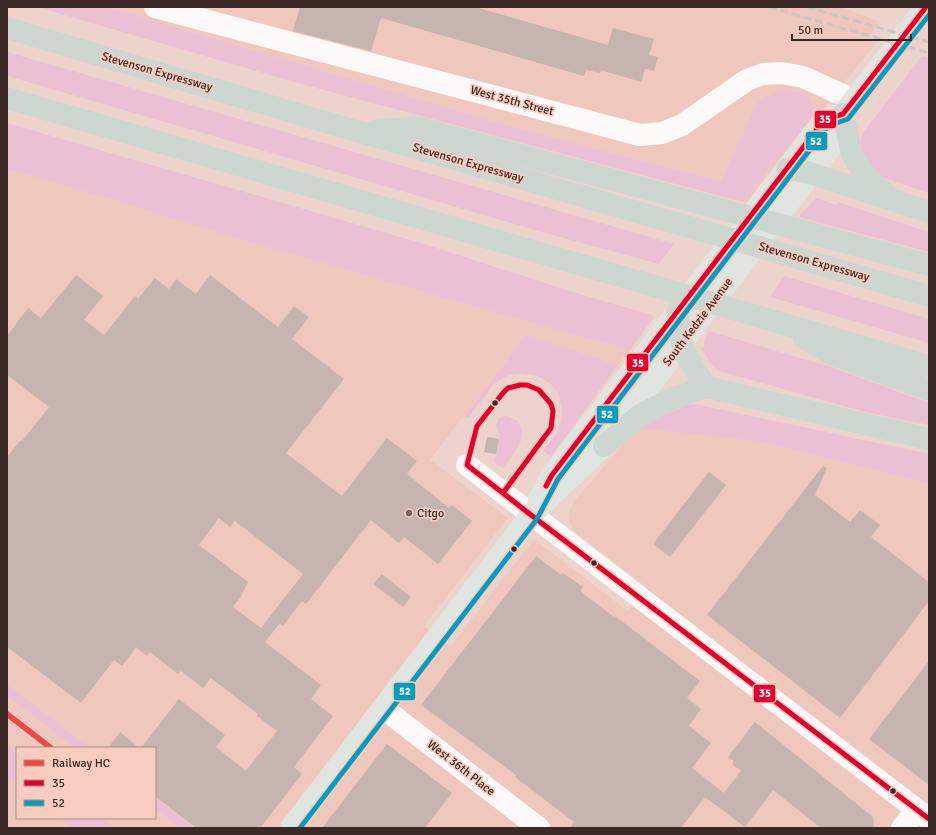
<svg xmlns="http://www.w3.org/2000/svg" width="936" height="835" font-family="Signika,sans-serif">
  <rect width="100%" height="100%" fill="#ecd4cd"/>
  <g fill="#efc7bc">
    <path d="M108 7H841L880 22 867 39 877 42 747 203 743 202 814 115 805 94 791 90 757 103 722 181 516 128Z"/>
    <path d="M7 169 107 198 222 234 472 306 630 350 618 365 526 335 430 460 508 518 424 626 450 647 534 539 628 611 646 587 574 531 569 521 570 510 576 499 638 427 762 442 929 483V805L916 795 891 828H194L155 798V748H90L7 684Z"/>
    <path d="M7 696 75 748H17V753L7 746Z"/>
    <path d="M7 777 17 785V818H58L71 828H7Z"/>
    <path d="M155 809 180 828H116L102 818H155Z"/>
  </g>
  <g fill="#ebc0d4">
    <path d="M37 7H108L516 128 721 181 757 103C772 91 793 85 810 98L814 110V115L743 202 294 82Z"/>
    <path d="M7 52 674 244 659 264 549 234 7 76Z"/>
    <path d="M922 56 929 58V193L888 179 878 174 860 149 862 134Z"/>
    <path d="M7 123 421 243 573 292 655 316 630 350 472 306 222 234 107 198 7 169Z"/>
    <path d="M816 198 836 205 838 202 929 232V252L799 217Z"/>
    <path d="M784 276 929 319V343L770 297Z"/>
    <path d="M709 331 831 367 929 403V425L865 412 719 371 712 366 701 348 704 347V342Z"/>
    <path d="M526 335 618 365 551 457 543 450C550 442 558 434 561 422 570 383 526 359 495 383L468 418 465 415Z"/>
    <path d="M695 404 929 454V483L762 442 641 428C654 420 666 411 681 409V405Z"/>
    <path d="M503 416H507L518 421C530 439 513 453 503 468L494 462 500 434 498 433 496 425 499 418Z"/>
    <path d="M7 684 90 748H75L7 696Z"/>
    <path d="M7 746 17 753V785L7 777Z"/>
    <path d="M155 798 194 828H180L155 809Z"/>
    <path d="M58 818H102L116 828H71Z"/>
  </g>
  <g fill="#c6b4ae" fill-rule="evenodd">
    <path d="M300 7H475L608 45 613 28 654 39 649 55 658 57 654 71 645 69 641 82 601 70 600 73 586 70 584 76 381 18 371 51 293 31Z"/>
    <path d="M76 275 103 296 84 320 104 335 135 296 138 299 155 278 169 289 176 279 196 294 210 275 278 327 294 306 309 317 292 339 344 379 286 453 342 496 387 438 417 461 407 474 449 508 452 505 472 521 438 564 404 537 399 543 371 520 306 604 302 601 283 626 280 623 265 642 321 685 311 699 333 716 294 767 302 774 260 828H196L155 796V748H141L179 699 225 735 216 747 246 771 277 731 257 716 258 714 211 678 203 688 181 671 178 674 150 652 147 656 136 647 122 666 114 660 81 703 7 647V457L21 440 22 441 49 407 7 375V336L28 308 41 318ZM219 518 230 527 235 521 303 574 261 628 233 607 240 598 248 582 199 545Z"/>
    <path d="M487 437 499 439 496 454 484 452Z"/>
    <path d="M823 466 827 468 815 495 850 522 860 510 880 525 871 537 929 582V601L840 718 707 615Z"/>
    <path d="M709 472 726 485 670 557 653 544Z"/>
    <path d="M536 556 561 575 563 573 583 587 580 591 614 617 615 616 700 681 687 698 701 709 689 726 711 743 692 768 724 793 741 771 732 764 734 761 728 757 755 722 873 817 874 828H821L773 790 745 827 705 797 681 828H570L574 822 515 777 516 775 421 705Z"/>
    <path d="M382 574 411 597 403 607 373 584Z"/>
    <path d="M929 661V785L869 739Z"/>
    <path d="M120 732 139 748H108Z"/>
    <path d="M387 744 452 793 425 828H322Z"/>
  </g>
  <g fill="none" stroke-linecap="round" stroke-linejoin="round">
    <g stroke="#fcf9f8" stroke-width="22">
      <path d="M155 7 640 135 662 133 682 125 747 80 763 74 782 73 803 77 854 100"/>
      <path d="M467 465 929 819"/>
      <path d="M383 708 539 828"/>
      <path d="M902 828 916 810"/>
    </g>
    <g stroke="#e0e5df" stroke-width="22">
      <path d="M539 499 552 475 824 120 843 114"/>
      <path d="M291 828 531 515 604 446 840 135 843 114 926 7"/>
    </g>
    <g stroke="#ced7cf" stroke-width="22">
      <path d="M7 28 363 133 929 296"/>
      <path d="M7 98 929 366"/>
      <path d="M843 114 852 154 865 175 887 195"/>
      <path d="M375 131 417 127 929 265"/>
      <path d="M787 169 810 173 929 212"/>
      <path d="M677 312 682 343 686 355 706 387"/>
      <path d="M804 338 833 355 929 390"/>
      <path d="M604 446 640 415 671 399 706 387 929 439"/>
    </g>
    <g stroke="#cbc5c3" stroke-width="3" stroke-dasharray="8 4" stroke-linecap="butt">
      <path d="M769 7 929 53"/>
      <path d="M807 7 929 42"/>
    </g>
    <defs>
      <g id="bus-1">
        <path d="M546 486 552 475 824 120 843 114 926 7"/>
        <path d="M503 493 551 428 553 411 551 404 539 390 527 385H520L508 388 503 393 477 426 467 465 531 515 929 819"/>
      </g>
      <path id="bus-2" d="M300 828 537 519 558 479 828 126 848 119 929 15"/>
    </defs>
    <use href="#bus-1" stroke="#f9ccc0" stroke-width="8"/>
    <use href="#bus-2" stroke="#f9ccc0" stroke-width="8"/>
    <use href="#bus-1" stroke="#e4002b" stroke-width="5"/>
    <use href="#bus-2" stroke="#069cbd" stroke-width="5"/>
    <defs>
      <path id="rail-1" d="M7 714 51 748"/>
    </defs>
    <use href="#rail-1" stroke="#f9ccc0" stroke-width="9"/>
    <use href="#rail-1" stroke="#ee4848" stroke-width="6"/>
  </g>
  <g fill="#3a2924" stroke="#f9ccc0" stroke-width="1.5">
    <circle cx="495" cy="403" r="3.5"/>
    <circle cx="514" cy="549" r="3.5"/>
    <circle cx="594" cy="563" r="3.5"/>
    <circle cx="893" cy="791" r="3.5"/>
  </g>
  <circle fill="#78655f" stroke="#f9ccc0" stroke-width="1.5" cx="409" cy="513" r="4"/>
  <g text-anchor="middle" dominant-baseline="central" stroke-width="3.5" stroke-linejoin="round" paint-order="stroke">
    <g font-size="12" fill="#3a2924" stroke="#f9ccc0">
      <text transform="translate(157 72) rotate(16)">Stevenson Expressway</text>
      <text transform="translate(512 101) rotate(15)">West 35th Street</text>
      <text transform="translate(468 163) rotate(16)">Stevenson Expressway</text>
      <text transform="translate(814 262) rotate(16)">Stevenson Expressway</text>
      <text transform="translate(698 322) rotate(-53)">South Kedzie Avenue</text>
      <text transform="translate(461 768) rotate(38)">West 36th Place</text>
    </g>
    <g font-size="12" fill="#3a2924" stroke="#f9ccc0" text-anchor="start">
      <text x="417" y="513">Citgo</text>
    </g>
  </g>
  <g stroke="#f9ccc0" stroke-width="1.5">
    <rect x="814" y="110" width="23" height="19" rx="4" fill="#e4002b"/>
    <rect x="805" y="131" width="23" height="20" rx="4" fill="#069cbd"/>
    <rect x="626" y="353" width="23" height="19" rx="4" fill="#e4002b"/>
    <rect x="596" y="405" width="23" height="19" rx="4" fill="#069cbd"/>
    <rect x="393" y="682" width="23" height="19" rx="4" fill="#069cbd"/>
    <rect x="753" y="684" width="23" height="19" rx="4" fill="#e4002b"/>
  </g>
  <g font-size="11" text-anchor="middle" font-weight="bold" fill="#fff">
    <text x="825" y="123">35</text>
    <text x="816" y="145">52</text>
    <text x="638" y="367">35</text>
    <text x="607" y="418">52</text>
    <text x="405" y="695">52</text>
    <text x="765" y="697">35</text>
  </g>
  <rect width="936" height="835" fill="none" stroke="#3a2924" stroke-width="16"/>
  <rect x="16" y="747" width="140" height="72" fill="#f9ccc0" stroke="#ad8b82"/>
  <rect x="24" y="760" width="20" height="6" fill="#ee4848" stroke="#ad8b82"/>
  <text x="52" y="767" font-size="12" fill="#3a2924">Railway HC</text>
  <rect x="24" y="780" width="20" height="6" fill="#e4002b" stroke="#ad8b82"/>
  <text x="52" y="787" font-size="12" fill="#3a2924">35</text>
  <rect x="24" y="800" width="20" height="6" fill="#069cbd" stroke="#ad8b82"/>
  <text x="52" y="807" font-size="12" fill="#3a2924">52</text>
  <path d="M792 34v6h119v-6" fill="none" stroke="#3a2924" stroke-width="2"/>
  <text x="798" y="34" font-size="12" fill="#3a2924" stroke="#f9ccc0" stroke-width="3" paint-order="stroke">50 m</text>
</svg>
